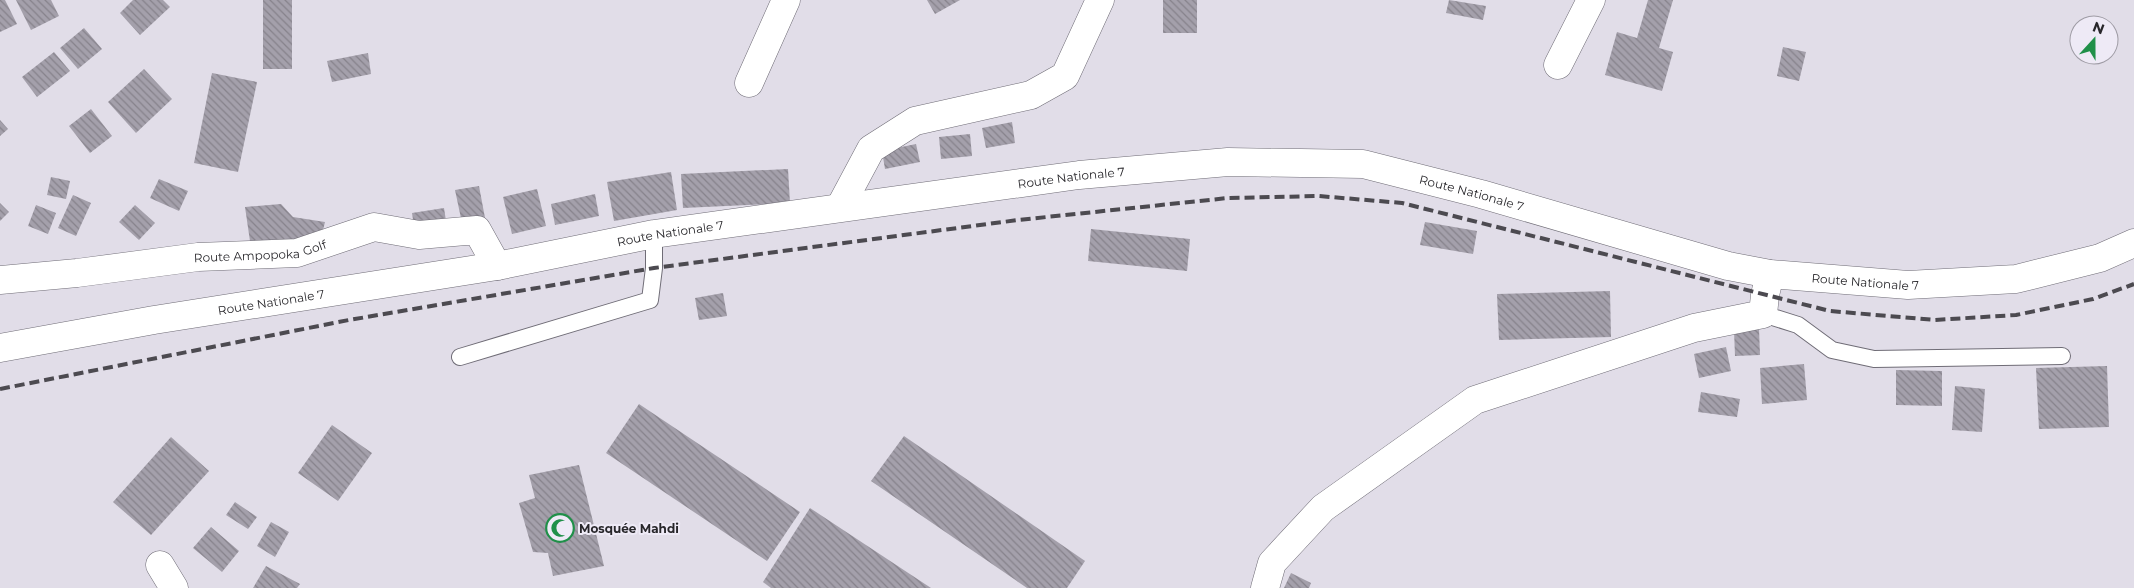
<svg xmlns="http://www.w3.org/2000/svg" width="2134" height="588" font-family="Montserrat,sans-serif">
  <defs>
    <pattern id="building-back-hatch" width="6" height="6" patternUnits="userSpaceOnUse" patternTransform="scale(1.25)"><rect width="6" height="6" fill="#a4a0ab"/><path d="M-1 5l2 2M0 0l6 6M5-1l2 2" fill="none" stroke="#86828b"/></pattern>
  </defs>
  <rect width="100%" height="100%" fill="#e1dde8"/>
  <g fill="url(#building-back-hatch)">
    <path d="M0 0H5L17 24 0 32Z"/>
    <path d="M16 0H51L59 16 31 30Z"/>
    <path d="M133 0H163L170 7 140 35 120 13Z"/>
    <rect x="263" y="0" width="29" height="69"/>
    <path d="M927 0H960L935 14Z"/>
    <rect x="1163" y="0" width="34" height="33"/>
    <path d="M1449 0 1486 6 1483 20 1446 13Z"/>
    <path d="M1648 0H1673L1659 48 1673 52 1662 91 1605 75 1617 32 1637 38Z"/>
    <path d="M84 28 102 49 78 69 60 48Z"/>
    <path d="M1783 47 1806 52 1799 81 1777 76Z"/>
    <path d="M54 52 70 71 37 97 22 77Z"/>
    <path d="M368 53 371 74 332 82 327 61Z"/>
    <path d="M144 69 172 99 136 133 108 102Z"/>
    <path d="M212 73 257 82 238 172 194 163Z"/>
    <path d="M91 109 112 136 90 153 69 126Z"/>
    <path d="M0 120 8 129 0 136Z"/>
    <path d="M1012 122 1015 143 986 148 982 128Z"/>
    <path d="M970 134 972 156 941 159 939 137Z"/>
    <path d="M916 144 920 162 885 169 882 151Z"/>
    <path d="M788 169 790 203 683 208 681 174Z"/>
    <path d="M671 172 677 210 614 221 607 182Z"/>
    <path d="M51 177 70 181 66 199 47 195Z"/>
    <path d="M159 179 188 191 179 211 150 198Z"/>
    <path d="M479 186 485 218 462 223 455 190Z"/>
    <path d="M537 189 546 226 512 234 503 197Z"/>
    <path d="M595 194 599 216 555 225 551 204Z"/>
    <path d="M73 195 91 203 76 236 58 228Z"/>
    <path d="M0 203 9 212 0 221Z"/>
    <path d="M281 204 293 217 325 222 321 238 251 248 245 207Z"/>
    <path d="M36 205 56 213 48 234 28 226Z"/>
    <path d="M135 205 155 223 139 240 119 222Z"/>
    <path d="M444 208 446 221 414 226 412 213Z"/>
    <path d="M1425 222 1477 231 1473 254 1420 245Z"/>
    <path d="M1091 229 1190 239 1187 271 1088 261Z"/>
    <path d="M1610 291 1611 337 1499 340 1497 294Z"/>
    <path d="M723 293 727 316 699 320 695 298Z"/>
    <path d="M1759 328 1760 355 1735 356 1734 330Z"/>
    <path d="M1726 347 1731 371 1699 378 1694 354Z"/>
    <path d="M1804 364 1807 400 1762 404 1760 368Z"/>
    <path d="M2107 366 2109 427 2039 429 2036 368Z"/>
    <path d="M1896 370 1942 371V406L1896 405Z"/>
    <path d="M1955 386 1985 389 1982 432 1952 430Z"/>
    <path d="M1701 392 1740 399 1737 417 1698 412Z"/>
    <path d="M639 404 800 512 767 561 606 453Z"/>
    <path d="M332 425 372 453 338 501 298 473Z"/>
    <path d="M904 436 1085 561 1067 588H1027L871 481Z"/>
    <path d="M171 437 209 471 151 535 113 502Z"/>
    <path d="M579 465 604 566 553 576 548 553 533 552 519 503 535 498 529 475Z"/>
    <path d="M235 502 257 517 248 529 226 515Z"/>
    <path d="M810 508 931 588H771L763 582Z"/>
    <path d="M271 522 289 532 275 557 257 546Z"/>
    <path d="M211 527 239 551 222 572 193 548Z"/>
    <path d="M266 566 300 584 297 588H253Z"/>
    <path d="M1291 573 1311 583 1309 588H1284Z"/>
  </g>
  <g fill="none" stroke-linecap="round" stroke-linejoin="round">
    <defs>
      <g id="service">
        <path d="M1763 314 1798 325 1832 350 1874 359 2062 356"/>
        <path d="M460 357 650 300 654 268V234"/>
      </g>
      <g id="minor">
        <path d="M1558 65 1591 0"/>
        <path d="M749 83 786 0"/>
        <path d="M840 207 871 149 915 121 1031 95 1065 76 1100 0"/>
        <path id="s1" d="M0 280 77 273 198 257 297 253 374 227 419 235 477 230 497 266"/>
        <path d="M160 565 174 588"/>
        <path d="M1265 588 1272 563 1323 508 1475 400 1694 328 1763 314 1765 295 1770 274"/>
      </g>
      <g id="primary">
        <path id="s2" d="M0 348 154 320 497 266 654 234 1079 175 1228 162 1363 164 1481 194 1728 266 1770 274 1908 285 2016 279 2100 258 2134 243"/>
      </g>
    </defs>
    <use href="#service" stroke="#6f6c76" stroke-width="18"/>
    <use href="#minor" stroke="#6f6c76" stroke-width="29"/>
    <use href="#primary" stroke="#6f6c76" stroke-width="29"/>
    <use href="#service" stroke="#fff" stroke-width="16"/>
    <use href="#minor" stroke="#fff" stroke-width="28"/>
    <use href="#primary" stroke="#fff" stroke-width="28"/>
    <path stroke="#4c4a50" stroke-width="4" stroke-dasharray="10 5" stroke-linecap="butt" d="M0 389 349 320 654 268 1018 220 1228 198 1319 196 1402 203 1830 311 1935 320 2016 315 2093 299 2134 284"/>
  </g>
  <defs>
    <symbol id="mosque-ring" viewBox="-11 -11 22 22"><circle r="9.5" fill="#eeeaf6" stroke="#209049" stroke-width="1.5"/><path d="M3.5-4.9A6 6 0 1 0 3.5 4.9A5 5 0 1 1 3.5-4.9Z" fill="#209049"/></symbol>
  </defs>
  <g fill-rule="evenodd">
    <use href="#mosque-ring" x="544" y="512" width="32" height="32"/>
  </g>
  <g text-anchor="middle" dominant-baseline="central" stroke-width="4" stroke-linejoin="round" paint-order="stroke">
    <g font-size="12" fill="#28272b" stroke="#eeeaf6">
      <text stroke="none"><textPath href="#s2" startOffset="1085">Route Nationale 7</textPath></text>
      <text stroke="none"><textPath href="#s2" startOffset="1490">Route Nationale 7</textPath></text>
      <text stroke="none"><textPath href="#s2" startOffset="680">Route Nationale 7</textPath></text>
      <text stroke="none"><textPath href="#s1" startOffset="262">Route Ampopoka Golf</textPath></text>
      <text stroke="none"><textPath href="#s2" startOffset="1895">Route Nationale 7</textPath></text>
      <text stroke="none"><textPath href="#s2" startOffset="275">Route Nationale 7</textPath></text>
    </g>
    <g font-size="12" font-weight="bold" fill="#28272b" stroke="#eeeaf6" text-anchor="start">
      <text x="579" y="528">Mosquée Mahdi</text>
    </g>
  </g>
  <g transform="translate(2094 40) rotate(21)"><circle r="24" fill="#eeeaf6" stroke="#9f9ca5"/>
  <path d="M0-4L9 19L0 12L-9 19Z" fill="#209049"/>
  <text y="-8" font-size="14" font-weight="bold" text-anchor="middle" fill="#28272b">N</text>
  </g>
</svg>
